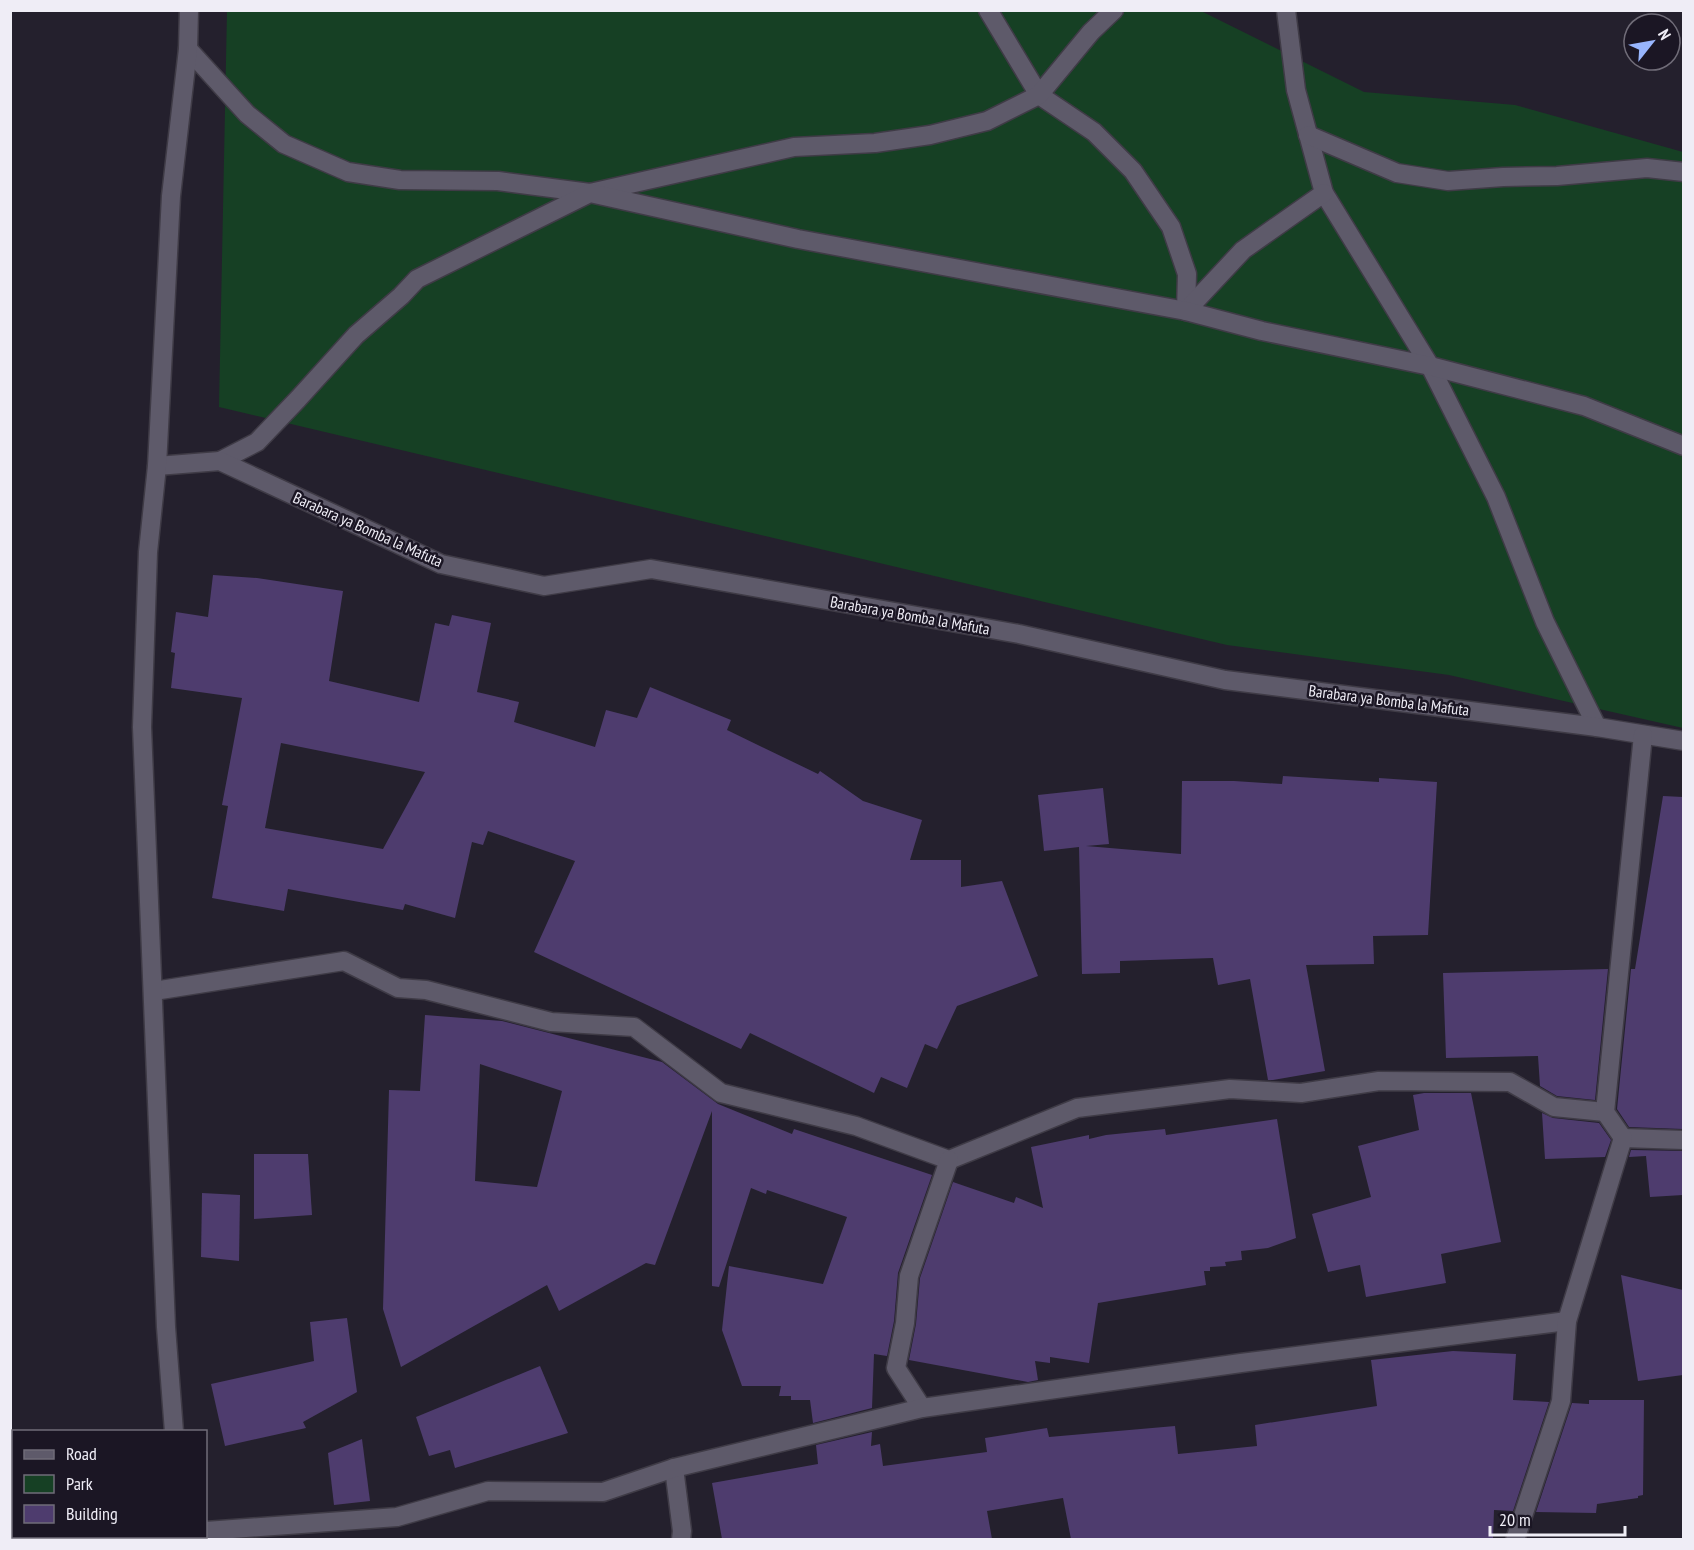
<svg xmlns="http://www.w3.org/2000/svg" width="1694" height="1550" font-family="'PT Sans Narrow',sans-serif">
  <rect width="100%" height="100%" fill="#24202d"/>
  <path fill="#164024" d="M227 11H1201L1364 92 1515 105 1683 152V728L1449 675 1227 645 219 407Z"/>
  <g fill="#4e3c6e" fill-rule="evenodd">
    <path d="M213 575 257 578 343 591 329 681 419 702 435 623 449 626 452 615 491 623 477 692 519 702 514 722 595 747 606 710 637 718 650 687 731 720 727 730 818 774 820 771 863 801 922 820 910 860H961V887L1002 881 1038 976 957 1006 937 1049 925 1044 907 1088 881 1077 874 1093 750 1033 741 1049 534 952 575 861 488 831 483 845 472 842 455 918 405 904 403 910 288 889 284 911 212 898 228 806 222 805 242 698 171 688 175 653 171 652 176 612 208 617ZM281 743 425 772 383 849 265 828Z"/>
    <path d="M1283 776 1379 782V778L1437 782 1428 935 1373 936 1374 964 1306 965 1325 1071 1273 1080H1268L1250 979 1218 985 1213 958 1120 961V973L1082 974 1079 847 1044 851 1038 795 1103 788 1109 844 1086 846 1181 854 1182 781H1234L1282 784Z"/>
    <path d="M1663 796 1683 797V1129L1629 1127 1617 1109 1631 969H1635Z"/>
    <path d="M1608 969 1595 1100 1557 1096 1540 1086 1538 1056 1446 1058 1443 973Z"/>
    <path d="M425 1015 502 1021 662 1062 718 1104 792 1134 794 1129 932 1175 898 1273 894 1321 887 1356 874 1354 872 1408 813 1423 810 1400H791V1396H779L781 1386H742L722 1330 729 1266 823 1284 847 1217 767 1190 766 1194 751 1188 719 1287 712 1286V1111L655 1265 646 1263 559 1311 547 1285 401 1367 383 1309 389 1090 420 1091ZM480 1064 562 1091 537 1187 475 1181Z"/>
    <path d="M1424 1093H1471L1501 1242 1441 1254 1446 1283 1366 1297 1360 1265 1328 1272 1312 1214 1371 1197 1358 1146 1419 1130 1413 1095Z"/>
    <path d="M1542 1113 1553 1118 1599 1123 1611 1140 1605 1157 1545 1159Z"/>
    <path d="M1277 1119 1296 1238 1268 1248 1241 1251 1242 1260 1225 1262 1226 1266 1210 1267V1271H1204L1206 1285 1098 1303 1089 1363 1050 1357V1363L1035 1361 1038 1380 1028 1382 909 1360 916 1324 920 1278 953 1182 1014 1203 1016 1197 1043 1208 1031 1147 1089 1135V1139L1106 1135 1165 1129 1166 1135Z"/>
    <path d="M1631 1150 1683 1151V1195L1650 1197 1646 1156 1629 1157Z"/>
    <path d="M254 1154H308L312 1215 254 1219Z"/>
    <path d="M202 1193 240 1195 239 1261 201 1257Z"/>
    <path d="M1621 1275 1683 1290V1375L1638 1381Z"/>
    <path d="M347 1318 357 1392 303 1422 306 1428 225 1446 211 1384 314 1361 310 1322Z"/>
    <path d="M1453 1351 1516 1354 1513 1400 1549 1402 1513 1511 1494 1510 1493 1539H1071L1063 1498 987 1511 992 1539H722L712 1483 818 1464 816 1445 872 1432 871 1446 880 1444 883 1466 987 1452 985 1438 1047 1428 1049 1437 1175 1426 1178 1454 1257 1446 1255 1425 1377 1406 1371 1360Z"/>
    <path d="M540 1366 568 1433 455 1468 450 1450 429 1456 416 1417Z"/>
    <path d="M1589 1400H1644L1643 1495 1638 1496V1498L1597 1504 1596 1513 1536 1512 1572 1403 1589 1404Z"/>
    <path d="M362 1439 370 1501 334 1505 328 1453Z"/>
  </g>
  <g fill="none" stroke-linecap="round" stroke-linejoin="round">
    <defs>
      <g id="street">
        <path d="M988 10 1039 95 1094 132 1133 171 1171 227 1187 274 1186 311"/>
        <path d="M1286 10 1296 90 1324 193 1430 366 1496 497 1545 622 1597 727"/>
        <path d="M188 49 247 114 284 144 348 172 400 180 498 181 590 193 794 147 875 143 930 135 987 121 1039 95 1091 32 1114 10"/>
        <path d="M1308 135 1397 173 1448 181 1503 177 1557 176 1647 168 1684 172"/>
        <path d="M1186 311 1243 250 1324 193"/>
        <path d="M220 461 257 442 298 399 356 335 401 296 417 279 590 193 798 239 1186 311 1262 331 1430 366 1584 406 1684 446"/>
        <path d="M157 466 220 461 441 564 544 586 651 569 1019 634 1225 680 1597 727 1684 741"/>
        <path d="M154 991 344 961 398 988 426 990 551 1022 634 1027 721 1093 856 1126 949 1160 1077 1108 1230 1089 1301 1093 1379 1081 1510 1082 1554 1107 1605 1112"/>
        <path d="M1623 1138 1684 1140"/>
        <path d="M922 1408 896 1368 905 1323 909 1276 949 1160"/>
        <path d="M174 1432 166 1327 142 727 148 552 157 466 171 196 188 49 189 10"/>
        <path d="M674 1468 682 1531 681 1540"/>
        <path d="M206 1531 397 1517 488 1491 603 1492 674 1468 922 1408 1241 1363 1567 1321"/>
        <path d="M182 1540V1536"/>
        <path d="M1515 1540 1561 1401 1567 1321 1623 1138 1605 1112 1643 735"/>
      </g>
    </defs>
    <use href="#street" stroke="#3f3b46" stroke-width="21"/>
    <use href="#street" stroke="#5e5a6a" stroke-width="18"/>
  </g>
  <g text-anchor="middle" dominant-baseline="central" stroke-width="5" stroke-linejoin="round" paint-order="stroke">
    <g font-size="16" fill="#efedf6" stroke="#1b1624">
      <text transform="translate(368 529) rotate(24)">Barabara ya Bomba la Mafuta</text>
      <text transform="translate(910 615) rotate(10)">Barabara ya Bomba la Mafuta</text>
      <text transform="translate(1389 700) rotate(7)">Barabara ya Bomba la Mafuta</text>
    </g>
  </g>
  <rect width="1694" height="1550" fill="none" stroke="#efedf6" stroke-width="24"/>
  <rect x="12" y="1430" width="195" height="108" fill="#1b1624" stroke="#706c78" stroke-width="1.5"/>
  <rect x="24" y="1450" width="30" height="9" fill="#5e5a6a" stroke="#706c78" stroke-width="1.5"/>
  <text x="66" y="1460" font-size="18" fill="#efedf6">Road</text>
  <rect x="24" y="1475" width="30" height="18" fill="#164024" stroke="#706c78" stroke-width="1.5"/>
  <text x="66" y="1490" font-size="18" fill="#efedf6">Park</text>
  <rect x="24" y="1505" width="30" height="18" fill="#4e3c6e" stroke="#706c78" stroke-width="1.5"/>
  <text x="66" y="1520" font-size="18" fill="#efedf6">Building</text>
  <g transform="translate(1652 42) rotate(59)"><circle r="28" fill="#1b1624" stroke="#706c78" stroke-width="1.5"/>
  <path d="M0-4.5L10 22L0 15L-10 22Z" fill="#98b5fd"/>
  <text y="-9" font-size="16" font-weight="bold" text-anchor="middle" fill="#efedf6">N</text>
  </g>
  <path d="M1490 1526v9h135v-9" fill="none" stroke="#efedf6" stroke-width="3"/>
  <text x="1499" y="1526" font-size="18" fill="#efedf6" stroke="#1b1624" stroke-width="4.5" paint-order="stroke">20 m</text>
</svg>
